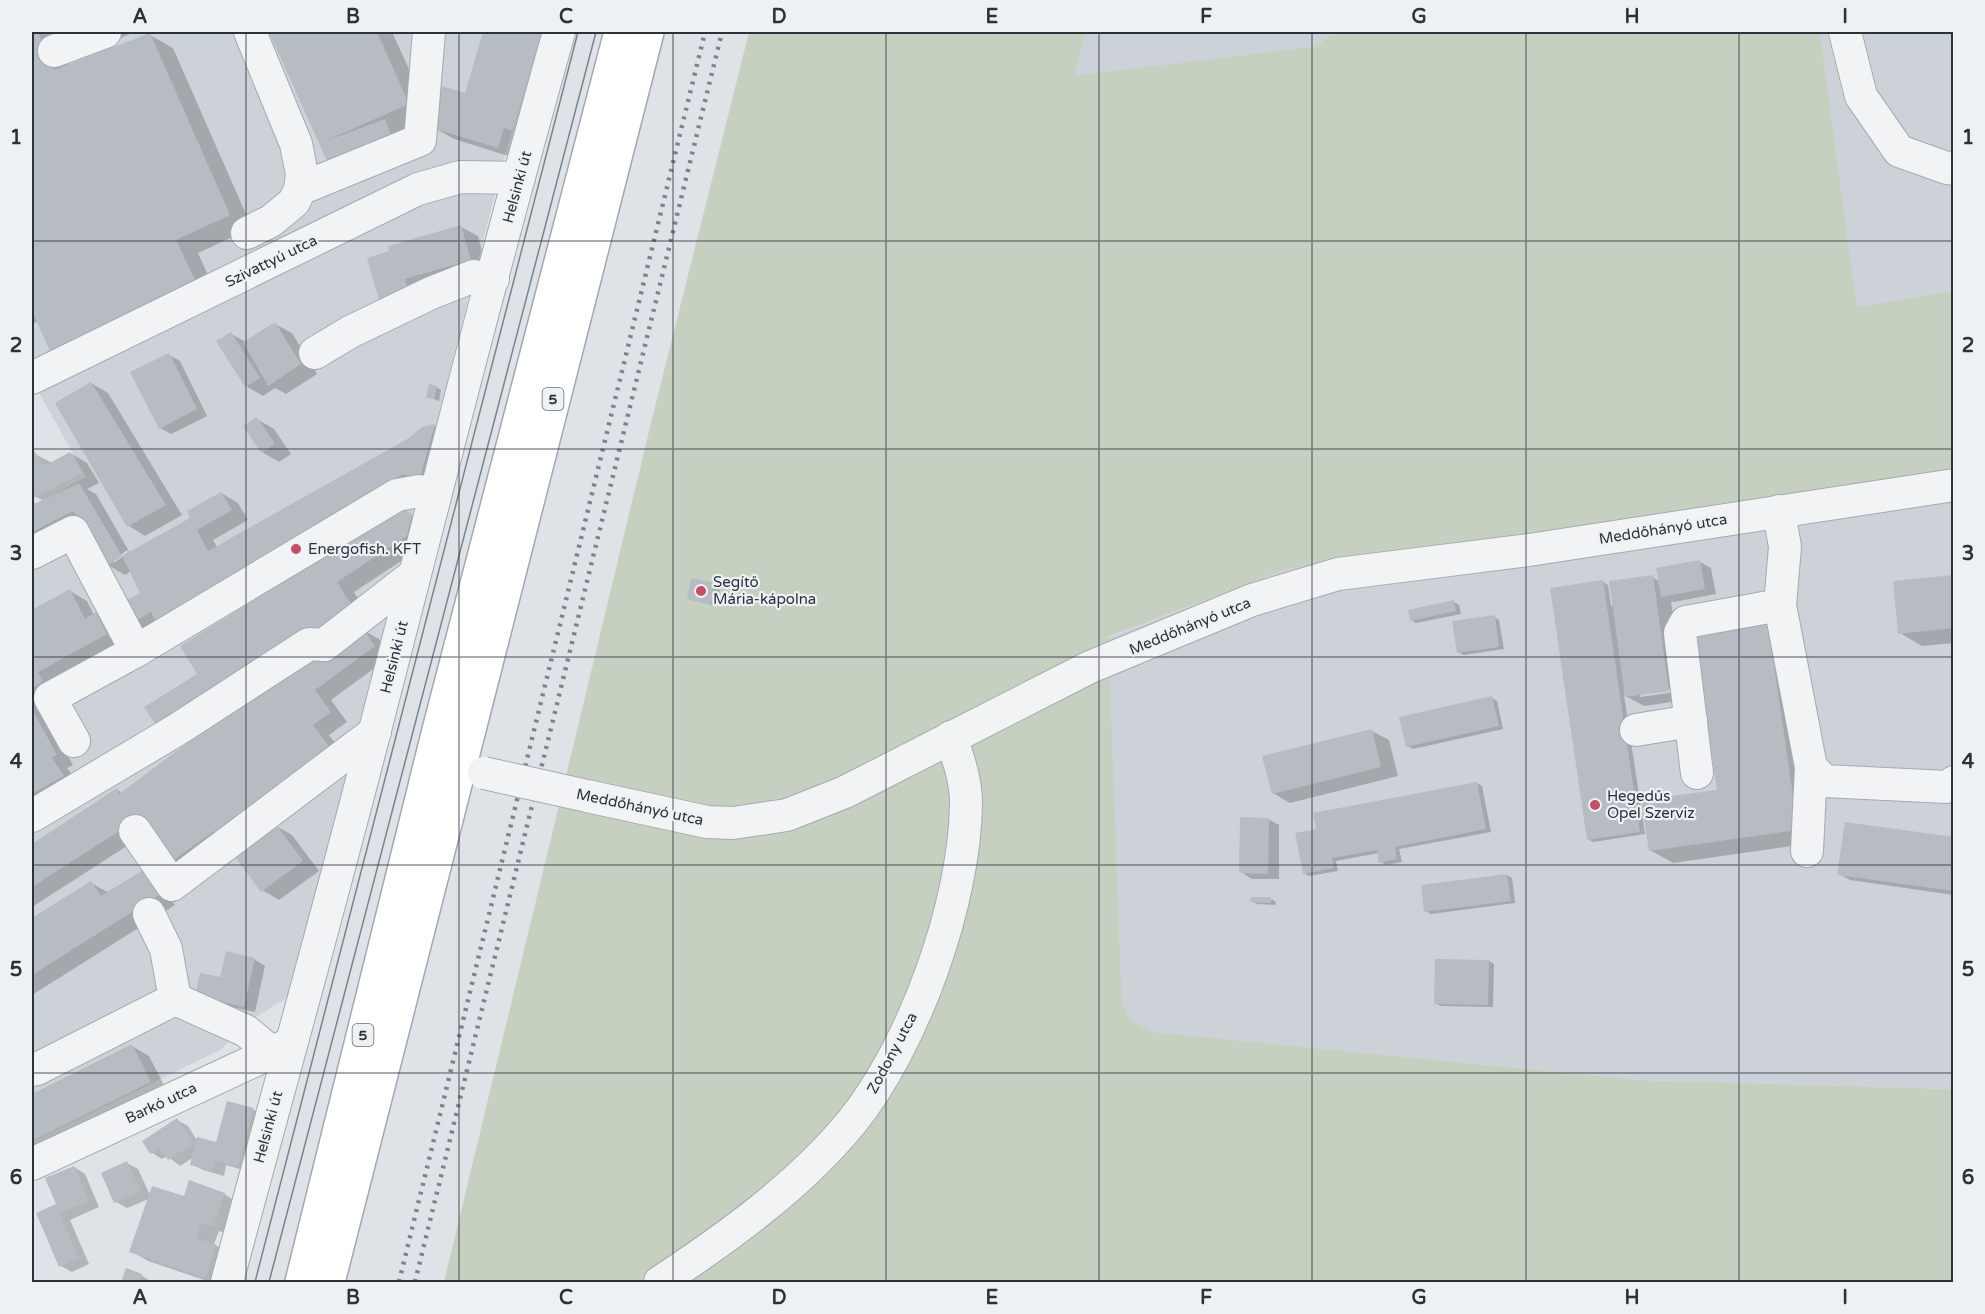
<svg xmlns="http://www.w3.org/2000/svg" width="1985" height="1314" font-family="'Varela Round',sans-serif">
  <rect width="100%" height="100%" fill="#dfe3e7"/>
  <g fill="#cdd2d8">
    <path d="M32 32H540L503 162 293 988 285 999 256 1017 220 1050 32 1142V506L86 477 32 380Z"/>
    <path d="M1085 32H1334L1316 46 1075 77Z"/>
    <path d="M1820 32H1953V291L1857 308Z"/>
    <path d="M1953 470V1089L1640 1080 1151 1032 1130 1021 1122 1004 1107 638 1287 569Z"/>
  </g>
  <path fill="#c6d0c1" d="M749 32H1085L1075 76 1316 46 1334 32H1820L1857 307 1953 291V470L1287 569 1108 637 1122 1004 1131 1021 1152 1032 1640 1080 1953 1089V1282H444L652 419Z"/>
  <g fill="#0003" fill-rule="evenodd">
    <path d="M32 32H55L69 66 150 35 173 48 252 228 198 253 216 293 74 363 51 350 38 321 32 324Z"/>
    <path d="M100 32H133L115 41Z"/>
    <path d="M270 32H392L431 117 397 132 404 149 321 143Z"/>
    <path d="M485 32H568L521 160 454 139 431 126 466 95Z"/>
    <path d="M461 227 478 236 487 269 425 304 369 259Z"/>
    <path d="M275 324 292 333 317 374 286 394 275 388 263 396 246 386 231 334 246 342Z"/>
    <path d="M169 355 180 361 207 416 171 434 160 428Z"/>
    <path d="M91 383 108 393 182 515 145 536 129 526 57 403Z"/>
    <path d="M436 387 441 390 439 401 428 397Z"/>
    <path d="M257 419 274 429 291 454 279 462 262 452Z"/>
    <path d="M435 426 451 436 436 489 148 633 131 623 142 594 131 571 125 575 108 565 83 524 32 549V497L36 506 44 501 36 497 32 488V473L35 472 32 466V456L35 454 52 463 70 453 87 463 99 483 87 489 96 494 130 553 192 519 221 493 238 503 248 520 213 540 217 547 410 439 422 429ZM127 550 129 552 114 563V560Z"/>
    <path d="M403 510 420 520 424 546 354 592 368 616 359 628 379 639 391 656 331 700 347 722 329 735 351 764 273 824 292 835 319 871 279 900 262 890 260 821 183 875 144 835 32 907V845L117 790 123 793 315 649 199 675Z"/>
    <path d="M1700 562 1711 568 1716 594 1674 602 1671 601 1685 700 1644 706 1624 695 1645 834 1593 842 1588 839 1603 582 1608 585 1611 606 1614 605 1652 577 1660 582ZM1676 689V692L1640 697V693Z"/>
    <path d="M1954 576V643L1922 646 1900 633Z"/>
    <path d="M692 580 720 588 716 606 689 599Z"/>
    <path d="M70 591 87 601 94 615 96 614 112 624 123 644 39 704 73 765 67 768 80 786 32 813V608L33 611Z"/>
    <path d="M1454 602 1459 605 1461 614 1416 623 1411 620Z"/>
    <path d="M1494 617 1499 620 1504 649 1464 655 1458 652Z"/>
    <path d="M1767 619 1820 842 1673 863 1650 850 1719 791Z"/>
    <path d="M1492 698 1497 701 1503 729 1413 749 1408 746Z"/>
    <path d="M1372 731 1389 740 1398 776 1290 803 1273 793Z"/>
    <path d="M1477 783 1482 786 1491 832 1399 849 1402 862 1386 865 1381 862 1379 853 1336 861 1338 871 1309 876 1304 873 1297 835Z"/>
    <path d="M1268 819 1279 825V879H1252L1241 872Z"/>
    <path d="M1954 838V895L1850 880 1839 874Z"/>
    <path d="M143 872 160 882 175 905 32 995V920L91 883 109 893Z"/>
    <path d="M1507 875 1512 878 1515 903 1431 914 1426 911Z"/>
    <path d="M1271 899 1276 902 1275 905 1257 904 1252 901Z"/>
    <path d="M254 959 265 966 255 1012 208 1002 221 979Z"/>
    <path d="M1489 961 1494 964 1493 1007 1441 1006 1436 1004Z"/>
    <path d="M132 1046 149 1056 167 1091 32 1157V1095Z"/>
    <path d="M229 1103 254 1110 265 1116 250 1172 226 1165 224 1176 203 1170 192 1164 194 1157 180 1166 167 1156 162 1159 151 1152 177 1120 188 1126 196 1139 218 1144Z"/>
    <path d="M127 1163 138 1169 150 1195 185 1197 224 1194 241 1204 230 1235 219 1231 214 1244 233 1256 223 1282H210L148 1261 131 1251 149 1199 127 1208 116 1202Z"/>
    <path d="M74 1167 85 1174 99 1207 70 1220 89 1264 72 1272 61 1266 58 1205Z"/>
    <path d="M127 1270 141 1275 152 1282H123Z"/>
  </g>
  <g fill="#b7bcc3">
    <path d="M32 32H38L54 70 150 33 230 215 176 240 195 280 50 351 32 311Z"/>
    <path d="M269 32H377L409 104 323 142 385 119 394 143 330 168Z"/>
    <path d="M483 32H542L512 131 504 128 498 148 429 127 442 86 465 93Z"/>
    <path d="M461 225 471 260 405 279 409 295 380 303 367 258 389 251 388 246Z"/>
    <path d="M275 322 301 364 268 386 243 342Z"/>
    <path d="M231 332 260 378 245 387 216 341Z"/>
    <path d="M169 353 197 409 159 429 130 372Z"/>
    <path d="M91 382 166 505 127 527 55 403Z"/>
    <path d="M429 384 437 386 434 399 426 398Z"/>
    <path d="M257 417 275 444 261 453 243 426Z"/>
    <path d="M435 424 419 481 403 474 295 537 297 541 157 623 151 612 130 624 119 604 140 593 122 556 190 518 187 511 221 492 232 510 197 530 208 551 409 438 422 427Z"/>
    <path d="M35 452 44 466 70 452 83 473 34 498 32 492V454Z"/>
    <path d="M79 483 122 556 107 566 73 511 32 532V505Z"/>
    <path d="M402 508 412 514 407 536 337 582 352 606 317 636 311 627 157 727 144 707 197 674 180 646Z"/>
    <path d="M1700 560 1705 589 1661 597 1656 568Z"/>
    <path d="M1653 575 1669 691 1625 697 1609 581Z"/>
    <path d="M1954 575V628L1898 634 1893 581Z"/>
    <path d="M691 578 715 583 711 605 687 599Z"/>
    <path d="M1603 580 1640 832 1587 840 1550 588Z"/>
    <path d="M70 589 85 619 96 612 107 634 38 672 43 681 32 688V610Z"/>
    <path d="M1454 600 1456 611 1410 621 1408 610Z"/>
    <path d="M1495 615 1499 647 1457 653 1452 621Z"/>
    <path d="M1767 617 1798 830 1649 851 1641 800 1717 790 1693 628Z"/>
    <path d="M362 627 375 646 315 690 331 712 313 725 335 754 216 835 214 831 165 866 138 819 32 887V844L117 788 119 794 315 647Z"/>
    <path d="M1492 696 1499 726 1406 747 1399 717Z"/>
    <path d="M32 709 57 755 52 758 64 776 32 794Z"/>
    <path d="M1372 729 1381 767 1272 794 1262 756Z"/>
    <path d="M1477 782 1486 829 1395 847 1397 859 1379 863 1377 850 1332 858 1334 868 1303 874 1295 833 1316 829 1313 813Z"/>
    <path d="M1240 817 1269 818 1268 874 1239 873Z"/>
    <path d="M1845 822 1954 837V891L1837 875Z"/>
    <path d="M275 823 303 861 261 892 233 854Z"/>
    <path d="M143 870 159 895 32 975V918L91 881 101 896Z"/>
    <path d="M1507 874 1511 901 1424 912 1421 885Z"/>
    <path d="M1251 897H1271V903L1250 902Z"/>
    <path d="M226 951 255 958 244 1007 195 996 200 973 220 977Z"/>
    <path d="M1435 959 1489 960 1488 1005 1434 1004Z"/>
    <path d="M132 1044 151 1082 32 1141V1094Z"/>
    <path d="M227 1101 254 1108 238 1167 215 1160 212 1171 190 1165 197 1137 216 1142Z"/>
    <path d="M177 1118 194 1143 168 1160 159 1148 150 1154 142 1141Z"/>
    <path d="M127 1161 141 1192 114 1203 101 1173Z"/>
    <path d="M74 1166 89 1201 60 1213 79 1258 59 1267 36 1213 56 1204 45 1178Z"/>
    <path d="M189 1180 225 1193 213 1227 201 1222 196 1238 216 1245 205 1278 129 1252 152 1186 184 1196Z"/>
    <path d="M126 1268 142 1274 139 1281 143 1282H121Z"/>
  </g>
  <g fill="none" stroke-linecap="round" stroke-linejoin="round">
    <defs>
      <g id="minor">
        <path d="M1845 32 1861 96 1899 151 1947 168 1954 169"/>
        <path d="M54 51 105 32"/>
        <path d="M300 189 420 140 429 32"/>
        <path d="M247 233 271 221 294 202 300 189 302 174 296 144 250 32"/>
        <path d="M315 353 350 332 431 293 474 276 493 279"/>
        <path d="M32 378 418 189 460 177 519 178"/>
        <path d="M1779 511 1785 547 1780 605 1811 767 1824 781 1947 787 1954 782"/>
        <path d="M32 553 73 532 136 651"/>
        <path d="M1636 730 1691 721"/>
        <path d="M74 741 50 698 136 651 397 495 419 491 435 495"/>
        <path d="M1697 773 1680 633 1686 622 1780 605"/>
        <path d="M587 796 707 822 733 823 787 815 845 792 1090 667 1252 600 1338 574 1529 550 1954 485"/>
        <path d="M32 816 178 729 309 644 324 645 414 575"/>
        <path d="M135 831 172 885 375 732"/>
        <path d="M1807 851 1811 767"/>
        <path d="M175 999 246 1031 271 1052"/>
        <path d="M32 1070 37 1069 175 999 166 949 149 914"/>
        <path d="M32 1164 290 1044"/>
        <path d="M227 1282C276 1098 328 914 375 730 435 497 494 263 559 32"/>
        <path d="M660 1282C728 1237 798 1187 851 1123 914 1045 965 903 966 803 966 780 958 758 951 737"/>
      </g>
      <g id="major">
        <path d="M302 1282 438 734 621 32"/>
        <path d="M328 1282 647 32"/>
      </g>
    </defs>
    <use href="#minor" stroke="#a5aab0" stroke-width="34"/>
    <use href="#major" stroke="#a0a8b1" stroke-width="36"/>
    <use href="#minor" stroke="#f1f3f5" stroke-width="32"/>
    <use href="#major" stroke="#fff" stroke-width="33"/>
    <g stroke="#7a838e" stroke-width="1.5">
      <path d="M255 1282 578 32"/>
      <path d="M269 1282 596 32"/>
    </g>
    <g stroke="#7a838e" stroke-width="4.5" stroke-dasharray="3 6" stroke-linecap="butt">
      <path d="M399 1282 705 32"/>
      <path d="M415 1282 722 32"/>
    </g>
    <defs>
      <path id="minor-bridge" d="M484 773 587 796"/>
    </defs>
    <use href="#minor-bridge" stroke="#a5aab0" stroke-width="34" stroke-linecap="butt"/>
    <use href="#minor-bridge" stroke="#f1f3f5" stroke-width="32"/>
  </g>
  <path fill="none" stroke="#2a323c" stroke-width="1.5" stroke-opacity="0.55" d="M246 32V1282M459 32V1282M673 32V1282M886 32V1282M1099 32V1282M1312 32V1282M1526 32V1282M1739 32V1282M32 241H1954M32 449H1954M32 657H1954M32 865H1954M32 1073H1954"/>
  <g fill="#bf516a" stroke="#eef1f4" stroke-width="2">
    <circle cx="296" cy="549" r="6"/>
    <circle cx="701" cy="591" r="6"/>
    <circle cx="1595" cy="805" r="6"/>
  </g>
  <g text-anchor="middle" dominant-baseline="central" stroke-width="4.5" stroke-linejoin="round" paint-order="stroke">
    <g fill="#eef1f4" stroke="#656b73" stroke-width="1.5">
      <rect x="542.5" y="388" width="21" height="22" rx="4.5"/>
      <rect x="352.5" y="1024" width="21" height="22" rx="4.5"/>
    </g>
    <g font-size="14" font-weight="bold" fill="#2a323c">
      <text x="553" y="399">5</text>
      <text x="363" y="1035">5</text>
    </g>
    <g font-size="15" fill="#2a323c" stroke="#eef1f4">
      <text transform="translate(517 187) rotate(-75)">Helsinki út</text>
      <text transform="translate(271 261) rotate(-26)">Szivattyú utca</text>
      <text transform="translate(1663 529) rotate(-9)">Meddőhányó utca</text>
      <text transform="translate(1190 626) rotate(-22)">Meddőhányó utca</text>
      <text transform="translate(394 657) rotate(-76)">Helsinki út</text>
      <text transform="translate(640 807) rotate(12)">Meddőhányó utca</text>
      <text transform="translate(892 1053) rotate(-62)">Zodony utca</text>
      <text transform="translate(161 1103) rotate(-25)">Barkó utca</text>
      <text transform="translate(268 1127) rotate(-75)">Helsinki út</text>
    </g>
    <g font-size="15" fill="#2a323c" stroke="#eef1f4" text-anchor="start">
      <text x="308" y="549">Energofish. KFT</text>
      <text x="713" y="582">Segítő<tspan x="713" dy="17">Mária-kápolna</tspan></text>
      <text x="1607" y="796">Hegedűs<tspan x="1607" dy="17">Opel Szerviz</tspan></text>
    </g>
  </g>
  <rect width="1985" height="1314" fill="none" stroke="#eef1f4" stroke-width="66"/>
  <rect x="33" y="33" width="1919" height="1248" fill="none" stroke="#2a323c" stroke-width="2"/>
  <g font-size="20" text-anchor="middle" font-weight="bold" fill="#2a323c">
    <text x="140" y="23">A</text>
    <text x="353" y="23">B</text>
    <text x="566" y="23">C</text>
    <text x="779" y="23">D</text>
    <text x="992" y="23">E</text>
    <text x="1206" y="23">F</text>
    <text x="1419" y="23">G</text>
    <text x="1632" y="23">H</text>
    <text x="1845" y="23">I</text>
    <text x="16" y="144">1</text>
    <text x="1968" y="144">1</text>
    <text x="16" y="352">2</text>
    <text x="1968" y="352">2</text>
    <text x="16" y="560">3</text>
    <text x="1968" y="560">3</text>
    <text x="16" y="768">4</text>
    <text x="1968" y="768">4</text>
    <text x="16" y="976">5</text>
    <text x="1968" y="976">5</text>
    <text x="16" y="1184">6</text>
    <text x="1968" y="1184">6</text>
    <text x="140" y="1304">A</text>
    <text x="353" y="1304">B</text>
    <text x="566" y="1304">C</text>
    <text x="779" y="1304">D</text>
    <text x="992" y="1304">E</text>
    <text x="1206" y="1304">F</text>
    <text x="1419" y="1304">G</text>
    <text x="1632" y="1304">H</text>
    <text x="1845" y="1304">I</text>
  </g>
</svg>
